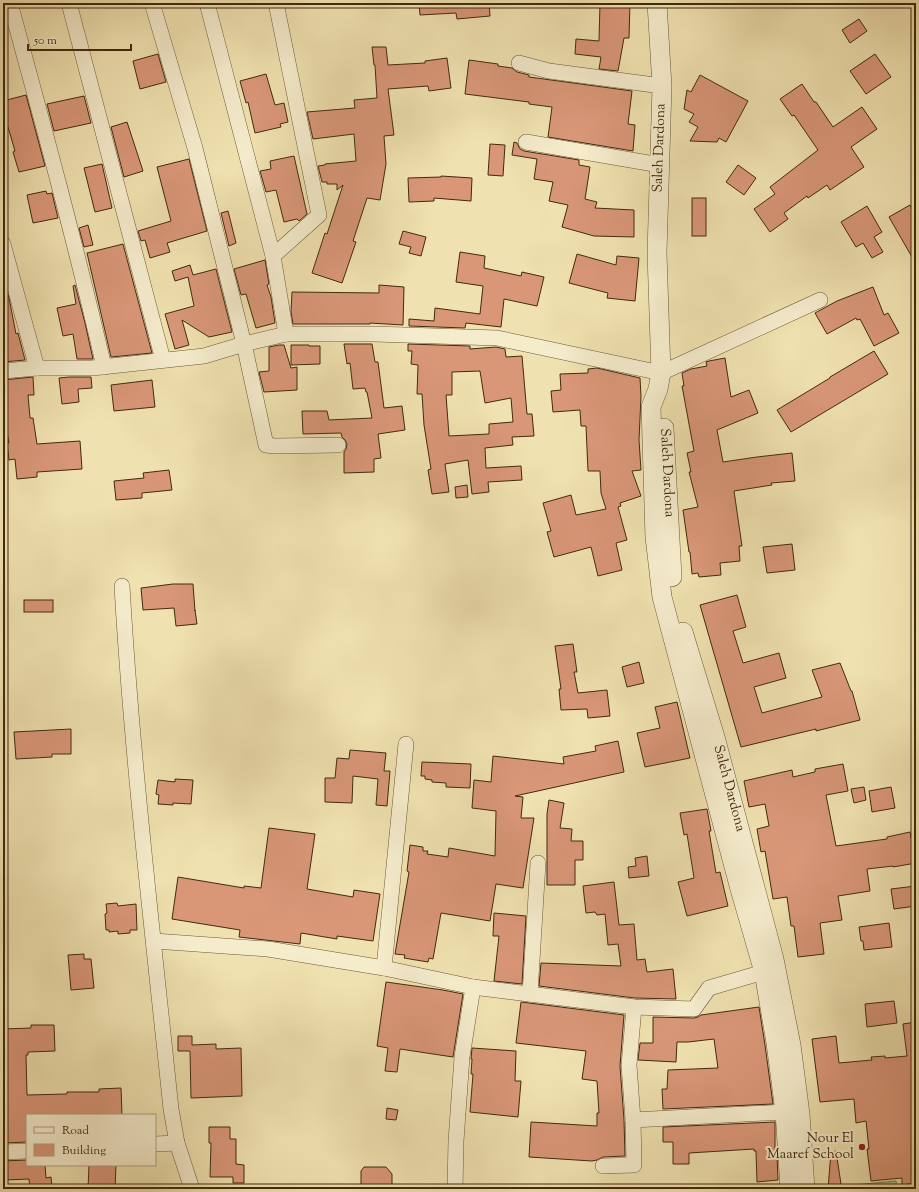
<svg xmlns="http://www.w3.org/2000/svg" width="919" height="1192" font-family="'Sorts Mill Goudy',serif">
  <rect width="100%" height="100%" fill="#f0e2b0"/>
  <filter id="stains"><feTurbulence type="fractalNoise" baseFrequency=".005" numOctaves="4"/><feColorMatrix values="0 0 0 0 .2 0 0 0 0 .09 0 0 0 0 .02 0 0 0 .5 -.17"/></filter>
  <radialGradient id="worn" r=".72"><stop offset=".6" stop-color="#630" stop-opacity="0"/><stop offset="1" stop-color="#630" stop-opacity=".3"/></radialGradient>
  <path fill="#b3c490" stroke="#7a764f" d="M896 1181 897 1189H844L843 1186Z"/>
  <g fill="#d99778" stroke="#42290e" fill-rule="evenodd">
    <path d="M419 3H489L490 16 457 19 456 13 420 15Z"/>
    <path d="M600 3H630L629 38H624L618 71 599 69 601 57 575 54 576 39 599 41Z"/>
    <path d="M859 19 867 31 850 43 842 30Z"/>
    <path d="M372 47H386L388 65 425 63V61L447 58 451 88 429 91 428 86 388 89 394 135 384 136 386 164 380 200 367 198 353 241 356 242 342 283 312 273 325 233 327 234 343 185 337 190V184H327V182H322L318 166 325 165V164L356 161 354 134 313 139 307 112 355 108 354 100 377 98 375 65H374Z"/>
    <path d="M158 54 166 82 140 89 133 61Z"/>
    <path d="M875 54 891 77 866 94 850 71Z"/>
    <path d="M469 60 498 64V66L512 68 517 72 529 75V77L632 91 628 124 635 125 633 151 548 137 552 107 529 104V102L465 94Z"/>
    <path d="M266 74 275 105 284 103 288 122 280 124 281 127 255 133 248 102 246 103 240 81Z"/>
    <path d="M700 75 748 101 726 142 719 138 717 142 690 141 698 127 689 122 694 114 684 109 687 90 691 92Z"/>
    <path d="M802 84 814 102H816L833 127 862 107 877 129 851 147 864 167 830 190 827 185 808 198 807 196 784 213 788 219 770 232 754 209 775 194 770 187 818 150 794 115 792 116 780 99Z"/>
    <path d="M26 95 45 166 19 172 13 152 15 151 3 110V101Z"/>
    <path d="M84 96 91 123 54 131 47 104Z"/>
    <path d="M127 122 143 171 124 177 111 127Z"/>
    <path d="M514 142 517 143 520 149 524 151 579 160V165L590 167 585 199 597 202 595 208 634 210V237L594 236 562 227 568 205 549 201 553 182 534 179 537 159 512 155Z"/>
    <path d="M490 144 505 145 503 176 488 175Z"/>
    <path d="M294 156 307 214 299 221 297 219 284 222 276 190 266 192 260 171 271 169 270 161Z"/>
    <path d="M189 159 207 231 167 243 170 252 150 258 145 240 141 241 138 231 171 221 157 167Z"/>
    <path d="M102 164 112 208 95 212 84 168Z"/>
    <path d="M738 165 756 178 744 195 726 182Z"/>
    <path d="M441 176 472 178 471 201 434 198V201L409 202 408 178 441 177Z"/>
    <path d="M46 191 47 194 52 193 58 218 33 223 27 195Z"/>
    <rect x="692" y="198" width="14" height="38"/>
    <path d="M910 205 916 216V264L889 217Z"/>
    <path d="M867 206 882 232 874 237 883 252 872 258 863 243 856 247 841 222Z"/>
    <path d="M228 211 236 243 229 246 221 213Z"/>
    <path d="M88 225 93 245 84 247 79 228Z"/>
    <path d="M403 231 426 237 421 256 409 253 411 247 399 244Z"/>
    <path d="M123 244 152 353 111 357 87 253Z"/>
    <path d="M460 252 485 256 484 268 521 276 522 272 544 277 537 306 504 299 501 327 466 323 465 328 409 326V319L434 321 435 308 480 314 483 286 456 282Z"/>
    <path d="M577 254 616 265 617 256 639 258 635 301 607 298 608 293 569 283Z"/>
    <path d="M265 260 269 284 267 285 271 297 275 323 256 328 246 294 241 295 234 269Z"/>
    <path d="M190 265 193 275 216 269 232 332 209 337 182 320 189 345 175 349 165 314 194 306 188 277 175 281 172 271Z"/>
    <path d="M3 278 9 298 16 334 18 333 25 360 3 362Z"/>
    <path d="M75 285 85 323 93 359H77L73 334 63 336 57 308 76 304 73 286Z"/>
    <path d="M379 285 404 287 403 325 370 323V324H293L291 312 292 292 379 293Z"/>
    <path d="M873 287 884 315 888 313 899 333 874 346 860 319 857 320 856 318 827 334 815 313 837 301Z"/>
    <path d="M344 344H372L375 362H378L384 408 402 406 405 430 378 434 381 458 374 459V472L344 473V452L346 449 347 444 345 440 342 437 341 433 303 434 302 411H327L329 420 372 418 367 392H366L365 388 353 389 350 363 347 364Z"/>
    <path d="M408 344 470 346V349L496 347 505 349 506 357 522 356 527 414H532L534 436 512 437 513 445 485 448 486 468 521 466 522 480 488 482 489 492 472 494 468 460 445 464 449 492 432 494 428 470 431 469 424 425 422 394H417L418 365 411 364 412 351H408ZM480 371 485 403 511 398 513 422 489 424V434L449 436 446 395H452V372Z"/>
    <path d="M279 345H284L291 368 297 367V390L264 392 259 372 269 371V347Z"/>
    <path d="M291 345H309V346H320V364L291 365Z"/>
    <path d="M874 351 888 374 791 432 777 410 830 378V377Z"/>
    <path d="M725 358 731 397 749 390 758 413 717 430 723 462 757 457 792 453 795 481 771 483 772 485 734 491 742 546H739L740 561 720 563 721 575 699 577 698 573 692 574 690 552H689L683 510 698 507 689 472H691L687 453 694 451 682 386H684L682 373 691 369 707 366 706 362 709 361Z"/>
    <path d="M597 368 640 378 641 396 639 440 641 470 632 471 641 496 620 503 621 506 618 507 627 540 616 543 622 570 598 576 591 547 554 557 547 532 551 531 543 503 571 495 576 515 606 509 601 493 600 471H588L586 426H581L580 410 553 412 551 391 561 390 560 374 588 373V369Z"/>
    <path d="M33 377 34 395H28L30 418H33L37 444 80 441 82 469 37 472V477L17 479 15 459 9 460 7 443H9L4 415 3 416V380Z"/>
    <path d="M69 377H91L92 388 78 389 79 402 62 404 59 378Z"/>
    <path d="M152 380 155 407 114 411 111 385Z"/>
    <path d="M169 470 172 490 142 493V498L116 500 114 481 144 478 143 473Z"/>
    <path d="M467 485 468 497 456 498 455 487Z"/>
    <path d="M792 544 795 570 767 573 763 547Z"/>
    <path d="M173 584H193L195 611V610L197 624 176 626 174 608 143 610 141 588Z"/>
    <path d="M737 595 746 627 733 631 743 663 779 653 786 678 754 687 762 713 822 697 812 670 840 663 851 691H852L860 720 816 731V729L741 747 700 605Z"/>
    <rect x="24" y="600" width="29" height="12"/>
    <path d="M573 644 577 672H574L578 693 607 690 610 716 588 718 587 709 561 710 559 689H561L555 646Z"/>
    <path d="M639 662 644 683 627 687 622 667Z"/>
    <path d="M677 702 690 758 645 767 637 733 660 728 655 707Z"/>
    <path d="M71 729V754H52V757L16 759 14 732Z"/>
    <path d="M618 741 624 772 515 796 523 797 521 818H534L523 888 496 884 490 921 441 913 433 959 429 958 428 962 404 958 405 955 395 954 409 872 407 871 410 845 423 847V851H428L427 854 448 857 449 848 495 856 496 811 472 808 474 780 491 782 493 756 564 764 563 757 596 751 595 746Z"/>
    <path d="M350 750 386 753 384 771H390L387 806 376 805 378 779 353 776 352 803 325 802V778H335L337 758 349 759Z"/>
    <path d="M422 762 471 764 470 788 446 787V783L432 782V780L425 779V776H421Z"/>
    <path d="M843 764 848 791 826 795 836 846 887 839V837L910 832 916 863 893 867V866L867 869 870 891 838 896 842 920 820 923 824 954 798 957 794 926H791L787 897 773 899 765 851 761 852 757 829 769 826 765 804 749 807 744 781 792 770 793 777 815 772V769Z"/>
    <path d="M175 779 193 780 191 804 173 803V805L158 804 159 795 156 794 158 780 175 782Z"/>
    <path d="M864 787 866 800 854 803 851 789Z"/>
    <path d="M891 787 895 808 872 812 869 791Z"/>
    <path d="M549 800 564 803 560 828 572 829 571 841H583V860H575V885H547V814Z"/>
    <path d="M707 809 711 831H709L716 873 720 872 728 906 687 916 678 882 694 878 687 834 684 835 680 813Z"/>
    <path d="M269 828 315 834 307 889 353 897 354 890 380 894 373 941 337 936V939L301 933 300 944 239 937 240 930 172 919 178 877 244 888V886L261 888Z"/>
    <path d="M647 856 649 876 629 878 628 867 636 866 635 858Z"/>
    <path d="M614 882 619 925 634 924 637 960 645 959 647 972 673 969 676 999 635 998 539 986 541 963 621 966 618 944 608 945 605 914 597 915 595 912 586 913 583 886Z"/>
    <path d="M916 886V906L894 909 891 889Z"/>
    <path d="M117 903 118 906 136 904 137 930H130V933L118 934V931L109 932V930H106L105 914 107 913 106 904Z"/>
    <path d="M494 913 526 916 522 984 494 981 499 936H493Z"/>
    <path d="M889 923 892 947 864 950 863 941H861L859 927Z"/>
    <path d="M84 954V959H91L94 988 71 990 68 955Z"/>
    <path d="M386 982 443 990 463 994 453 1057 400 1049 397 1072 385 1071 388 1048 377 1046Z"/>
    <path d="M894 1001 897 1023 867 1027 865 1004Z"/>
    <path d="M521 1002 624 1015 620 1066 624 1120 625 1156 603 1157 597 1160 592 1161 529 1157 531 1122 597 1126V1113H599L597 1081 582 1079 586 1051 516 1043Z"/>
    <path d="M759 1007 765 1045 773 1104 663 1109 662 1089H667L668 1070 718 1068 714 1039 688 1042H677L676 1062 638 1060 640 1043H653V1017L694 1018 698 1017 701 1015Z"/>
    <path d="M916 1022V1183L902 1185V1178L871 1181 867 1149H869L866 1121 856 1123 854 1099 820 1102 812 1039 836 1036 839 1063 872 1060 871 1057 885 1056V1058L907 1056 903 1024Z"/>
    <path d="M31 1025H54L55 1051 28 1052V1055H26L27 1095 67 1094V1092H99V1089L121 1088 122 1115H27V1142L3 1143V1029L31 1028Z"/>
    <path d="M178 1036H192V1045L216 1044V1049L241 1048 242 1096 191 1098 190 1051H178Z"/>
    <path d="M472 1048 516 1051 515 1081H521L518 1117 470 1112 473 1074H471L472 1059H471Z"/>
    <path d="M387 1108 398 1110 396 1120 386 1119Z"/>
    <path d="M775 1122V1156H777L778 1180 757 1182 756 1151H754V1149L689 1153V1164H673V1142H663V1127Z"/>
    <path d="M209 1127H230V1139H236V1164L244 1165V1183H233V1177H210L211 1143H209Z"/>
    <path d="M836 1151 841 1184 840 1189H828L831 1152Z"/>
    <path d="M27 1160V1165H45L46 1178 51 1177 52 1189H30L29 1179 5 1180V1172H3V1161Z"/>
    <path d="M89 1165H116L115 1189H88Z"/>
    <path d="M364 1167H386L392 1174V1189H361V1171Z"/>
  </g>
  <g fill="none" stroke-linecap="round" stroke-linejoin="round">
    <defs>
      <g id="minor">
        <path d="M10 3C43 124 76 245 104 367"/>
        <path d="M69 3 163 360"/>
        <path d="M152 3 195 148 244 344 266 445 275 446 338 445"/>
        <path d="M207 3 273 256"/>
        <path d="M276 3 319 215 273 256 286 334"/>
        <path d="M519 63 549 71 662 86"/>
        <path d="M526 142 660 165"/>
        <path d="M3 244 37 368"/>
        <path d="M3 371 37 368H92L204 356 244 344 286 334H374L497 338 661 373 820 300"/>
        <path d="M122 586C132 760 153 935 171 1109L177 1143 192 1189"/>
        <path d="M154 941 268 949 384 968 473 987 634 1007 694 1009 709 988 764 972"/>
        <path d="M384 968 406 744"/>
        <path d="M530 994 538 863"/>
        <path d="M633 1120 785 1112"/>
        <path d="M155 1144 177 1143"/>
        <path d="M3 1152 27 1151"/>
        <path d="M603 1166 634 1165 633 1120 629 1065 634 1007"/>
        <path d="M455 1189 456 1141 462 1057 473 987"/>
      </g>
      <g id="tertiary">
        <path d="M657 3 662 86 657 253 661 373 658 389 651 407 655 537 662 597 740 889 764 972 776 1043 785 1112 790 1189"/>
        <path id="s1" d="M664 428 672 577"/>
        <path id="s2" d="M683 632 715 737 774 959 791 1045 800 1114 805 1189"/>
      </g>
    </defs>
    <use href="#minor" stroke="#6e5736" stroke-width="16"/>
    <use href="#tertiary" stroke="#6e5736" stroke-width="20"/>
    <use href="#minor" stroke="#f5eccc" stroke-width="15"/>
    <use href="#tertiary" stroke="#f5eccc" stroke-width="19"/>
  </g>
  <circle fill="#8f2418" stroke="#f5eccc" stroke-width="1.5" cx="862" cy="1147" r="4"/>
  <g text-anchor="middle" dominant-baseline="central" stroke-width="4" stroke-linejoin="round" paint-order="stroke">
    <g font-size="14" fill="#42290e" stroke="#f5eccc">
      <text transform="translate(660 148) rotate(-88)">Saleh Dardona</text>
      <text stroke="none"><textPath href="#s1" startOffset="45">Saleh Dardona</textPath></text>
      <text stroke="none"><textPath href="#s2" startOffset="163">Saleh Dardona</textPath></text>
    </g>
    <g font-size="14" fill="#42290e" stroke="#f5eccc" text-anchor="end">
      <text x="854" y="1139">Nour El<tspan x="854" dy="16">Maaref School</tspan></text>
    </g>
  </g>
  <rect width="919" height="1192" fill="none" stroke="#f0e2b0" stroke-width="16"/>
  <rect x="4" y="4" width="911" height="1184" fill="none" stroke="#42290e" stroke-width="2"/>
  <rect x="8" y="8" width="903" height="1176" fill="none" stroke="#42290e"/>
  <rect x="26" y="1114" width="130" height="52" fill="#f5eccc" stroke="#ad9e80"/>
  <rect x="34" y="1127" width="20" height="6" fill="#f5eccc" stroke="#ad9e80"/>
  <text x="62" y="1134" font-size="12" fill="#42290e">Road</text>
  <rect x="34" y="1144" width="20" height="12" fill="#d99778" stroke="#ad9e80"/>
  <text x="62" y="1154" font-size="12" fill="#42290e">Building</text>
  <path d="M28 44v6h103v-6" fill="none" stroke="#42290e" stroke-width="2"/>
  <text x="34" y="44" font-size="12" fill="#42290e" stroke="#f5eccc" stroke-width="3" paint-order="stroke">50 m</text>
  <rect width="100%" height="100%" filter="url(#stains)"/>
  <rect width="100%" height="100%" fill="url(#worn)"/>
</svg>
